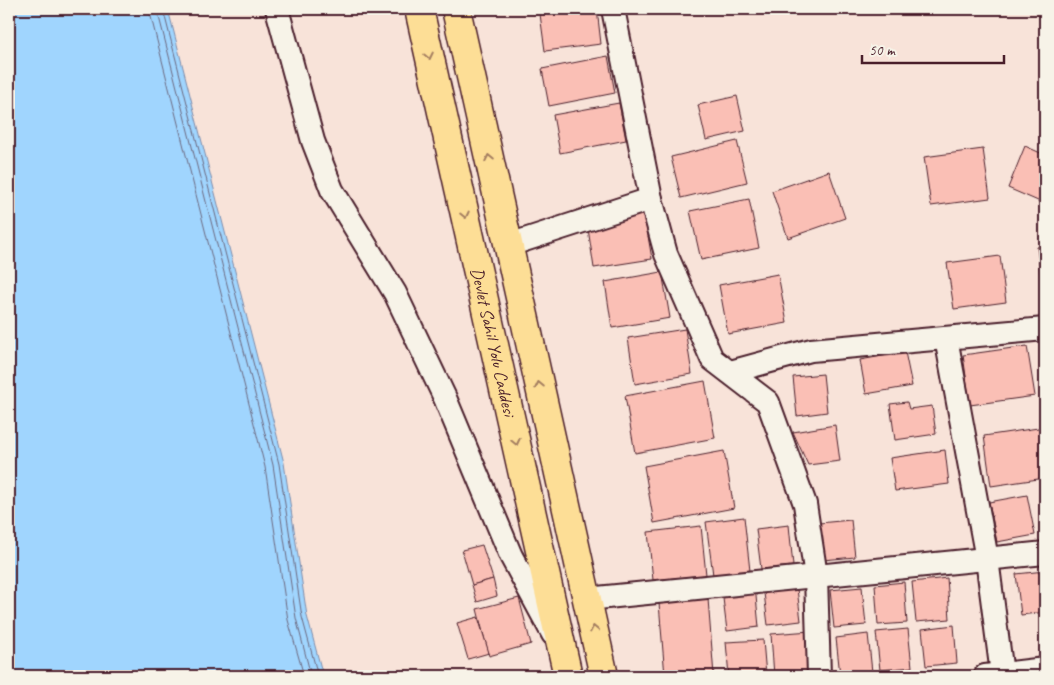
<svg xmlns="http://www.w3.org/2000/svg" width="1054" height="685" font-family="Caveat,sans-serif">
  <rect width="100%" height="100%" fill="#f8e3d9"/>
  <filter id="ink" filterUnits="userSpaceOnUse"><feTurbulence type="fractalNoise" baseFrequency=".02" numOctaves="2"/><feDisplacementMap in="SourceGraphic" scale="10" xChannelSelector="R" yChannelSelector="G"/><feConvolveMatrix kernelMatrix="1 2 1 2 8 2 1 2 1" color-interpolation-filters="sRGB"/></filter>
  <g filter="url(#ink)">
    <path fill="#a0d5fe" stroke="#7e8caa" d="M9 9H168L284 463 307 616 323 676H9Z"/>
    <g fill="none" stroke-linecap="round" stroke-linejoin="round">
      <g stroke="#6c687f" stroke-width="1">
        <path d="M149 9 265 467 288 620 304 676"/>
        <path d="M157 9 273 465 296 618 311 676"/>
        <path d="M163 9 279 464 302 617 318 676"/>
      </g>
    </g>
    <g fill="#fabfb5" stroke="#4a1f2b">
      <path d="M577 9H597L601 44 545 51 540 14Z"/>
      <path d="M608 56 615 93 549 106 542 69Z"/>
      <path d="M737 96 745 131 706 140 698 105Z"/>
      <path d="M619 103 626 140 560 153 553 115Z"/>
      <path d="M737 141 747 182 681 198 671 157Z"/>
      <path d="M1025 146 1045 155V204L1008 188Z"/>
      <path d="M983 149 990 198 931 206 924 157Z"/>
      <path d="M829 171 845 218 788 238 772 191Z"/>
      <path d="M749 199 759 248 701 260 690 211Z"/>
      <path d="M644 213 652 259 594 268 587 222Z"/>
      <path d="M1045 246V303H1044L1037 247Z"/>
      <path d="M1000 256 1006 302 954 309 947 263Z"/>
      <path d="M662 272 670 318 612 328 605 282Z"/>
      <path d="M778 274 787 323 728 334 719 285Z"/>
      <path d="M685 329 692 374 635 384 628 338Z"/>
      <path d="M1027 346 1035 396 970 405 963 355Z"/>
      <path d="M905 352 912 386 866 394 860 360Z"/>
      <path d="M823 374 827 412 797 416 793 377Z"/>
      <path d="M705 381 715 438 635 453 625 396Z"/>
      <path d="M907 402 909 409 932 406 936 434 895 440 890 404Z"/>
      <path d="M835 425 840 461 808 465 793 432Z"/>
      <path d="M1045 427V478L991 486 984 436Z"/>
      <path d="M945 450 949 484 895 491 890 458Z"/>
      <path d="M724 451 734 508 654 523 644 466Z"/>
      <path d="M1027 495 1035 535 997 542 989 502Z"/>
      <path d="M744 517 750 571 713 575 706 522Z"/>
      <path d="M851 520 855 557 823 560 819 523Z"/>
      <path d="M789 525 793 566 761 569 756 529Z"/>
      <path d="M701 526 706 575 653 580 648 532Z"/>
      <path d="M482 545 493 579 472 585 462 550Z"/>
      <path d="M1045 571V612L1021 615 1016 574Z"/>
      <path d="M947 578 950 619 916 622 912 582Z"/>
      <path d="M493 579 497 596 477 602 472 585Z"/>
      <path d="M796 581 801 621 768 625 763 585Z"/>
      <path d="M904 582 907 623 878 625 875 585Z"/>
      <path d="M755 586 759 627 727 631 722 590Z"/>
      <path d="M862 587 866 625 834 628 830 590Z"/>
      <path d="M519 598 531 644 489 656 477 609Z"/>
      <path d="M708 599 714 676H665L659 603Z"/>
      <path d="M478 617 489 653 468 659 457 623Z"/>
      <path d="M954 625 957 663 926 666 922 629Z"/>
      <path d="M908 629 912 667 880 670 876 632Z"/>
      <path d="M811 631 814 676H774L771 634Z"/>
      <path d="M868 634 872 672 840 675 836 638Z"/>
      <path d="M763 640 766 676H729L726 642Z"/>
    </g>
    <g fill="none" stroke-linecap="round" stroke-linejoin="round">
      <defs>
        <g id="street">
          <path d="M277 9 313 141 332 190 395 293 445 398 511 556 553 634"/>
          <path d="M613 9 651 199 666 254 712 359 768 402 805 504 816 576 819 676"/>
          <path d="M509 245 651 199"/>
          <path d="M946 338 987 559 1002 674"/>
          <path d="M730 372 811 350 1045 329"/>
          <path d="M587 599 1045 553"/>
          <path d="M985 676 1045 669"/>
        </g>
        <g id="primary">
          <path id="s1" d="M419 9 568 676"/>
          <path d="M456 9 604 676"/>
        </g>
      </defs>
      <use href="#street" stroke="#4a1f2b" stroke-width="26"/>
      <use href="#primary" stroke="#4a1f2b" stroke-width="31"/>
      <use href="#street" stroke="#f7f3e8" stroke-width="22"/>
      <use href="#primary" stroke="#fdde96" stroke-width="28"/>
    </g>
    <defs><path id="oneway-chevron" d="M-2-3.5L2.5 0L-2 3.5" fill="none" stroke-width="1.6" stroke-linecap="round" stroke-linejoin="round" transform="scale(1.25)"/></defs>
    <g stroke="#a47e60">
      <use href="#oneway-chevron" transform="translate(429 56) rotate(78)"/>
      <use href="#oneway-chevron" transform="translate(489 158) rotate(-102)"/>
      <use href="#oneway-chevron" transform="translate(465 215) rotate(77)"/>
      <use href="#oneway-chevron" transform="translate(539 385) rotate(-102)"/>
      <use href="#oneway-chevron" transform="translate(516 442) rotate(77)"/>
      <use href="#oneway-chevron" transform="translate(594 629) rotate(-102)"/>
    </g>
  </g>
  <g text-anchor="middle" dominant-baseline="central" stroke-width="4.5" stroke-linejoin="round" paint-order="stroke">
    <g font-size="18" fill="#4a1f2b" stroke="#f7f3e8">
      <text stroke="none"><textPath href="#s1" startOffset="341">Devlet Sahil Yolu Caddesi</textPath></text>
    </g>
  </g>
  <rect width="1054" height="685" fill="none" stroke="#f7f3e8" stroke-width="30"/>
  <rect x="15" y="15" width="1024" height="655" fill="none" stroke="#4a1f2b" stroke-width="2" filter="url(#ink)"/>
  <path d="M862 55v8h142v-8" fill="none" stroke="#4a1f2b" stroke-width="2.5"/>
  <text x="869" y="55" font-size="15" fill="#4a1f2b" stroke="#f7f3e8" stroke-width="4" paint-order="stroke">50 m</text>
</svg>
